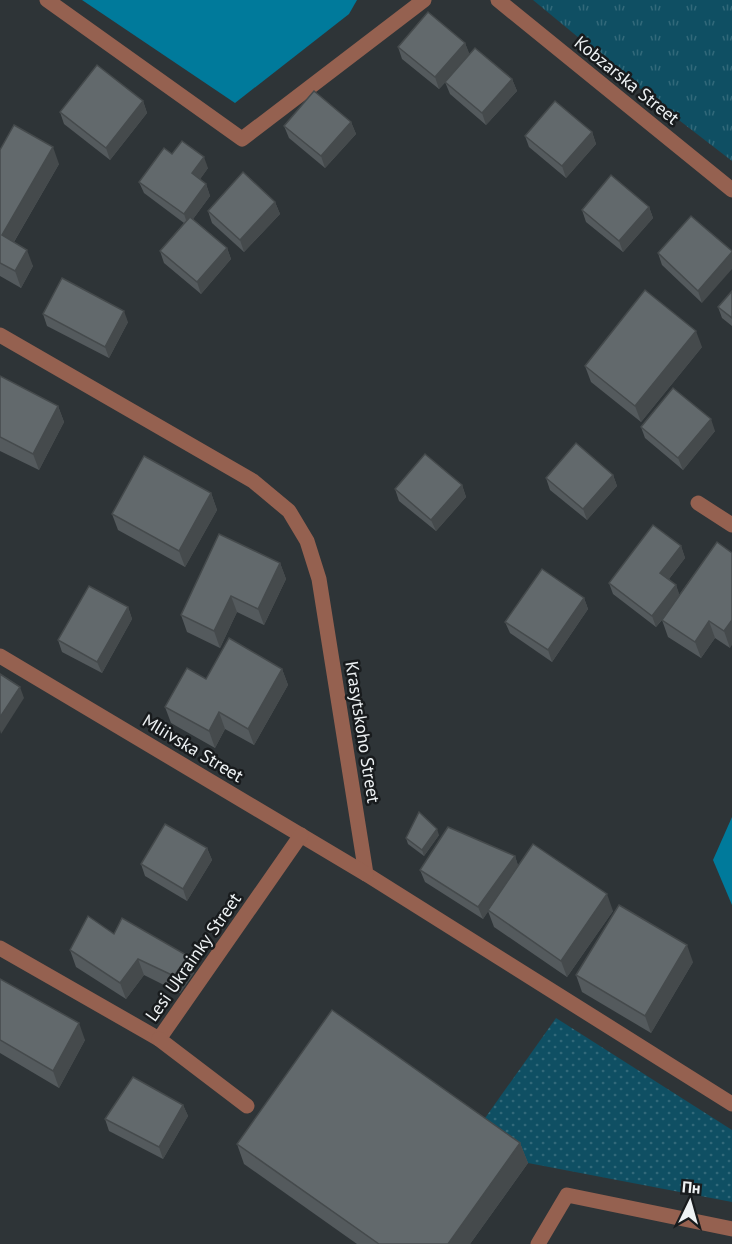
<svg xmlns="http://www.w3.org/2000/svg" width="732" height="1244" font-family="'PT Sans',sans-serif">
  <defs>
    <pattern id="grass-dots" width="8" height="8" patternUnits="userSpaceOnUse" patternTransform="scale(1.5)"><rect width="8" height="8" fill="#0f4f63"/><path d="M2 2h.1M6 6h.1" fill="none" stroke="#32697a" stroke-width="1.8" stroke-linecap="round"/></pattern>
    <pattern id="park-tufts" width="24" height="20" patternUnits="userSpaceOnUse" patternTransform="scale(1.5)"><rect width="24" height="20" fill="#0f4f63"/><path d="M3 7l-1-3M5 7V3M7 7l1-3M15 17l-1-3M17 17v-4M19 17l1-3" fill="none" stroke="#32697a"/></pattern>
  </defs>
  <rect width="100%" height="100%" fill="#2e3437"/>
  <path fill="url(#grass-dots)" d="M556 1018 732 1130V1202L528 1163 478 1128Z"/>
  <path fill="url(#park-tufts)" d="M533 0H732V161L671 114Z"/>
  <g fill="#007a9b">
    <path d="M82 0H357L349 14 235 103Z"/>
    <path d="M732 817V905L713 860Z"/>
  </g>
  <g fill="none" stroke-linecap="round" stroke-linejoin="round">
    <g stroke="#956150" stroke-width="15">
      <path d="M47 0 242 139 424 0"/>
      <path d="M498 0 732 190"/>
      <path d="M0 335 253 481 289 511 307 541 319 579 366 874 732 1104"/>
      <path d="M698 503 732 525"/>
      <path d="M0 656 366 874"/>
      <path d="M0 948 159 1039 301 835"/>
      <path d="M159 1039 247 1106"/>
      <path d="M538 1244 567 1195 732 1229"/>
    </g>
  </g>
  <g fill="#545a5d">
    <path d="M465 43 469 54 512 79 517 91 486 125 450 94 445 82 452 75 439 89 402 59 398 47Z"/>
    <path d="M143 101 147 113 110 160 64 124 60 112Z"/>
    <path d="M351 122 356 134 325 168 289 138 284 126Z"/>
    <path d="M592 132 596 144 566 178 529 147 525 136Z"/>
    <path d="M0 150 59 164 14 242 33 266 21 288 0 276Z"/>
    <path d="M172 154 208 168 200 179 206 184 210 196 193 219 227 248 231 259 201 294 164 263 160 251 184 223 144 193 139 182Z"/>
    <path d="M275 202 280 214 244 252 212 223 208 211Z"/>
    <path d="M649 207 653 218 623 252 586 222 582 210Z"/>
    <path d="M691 216 702 303 662 265 658 253Z"/>
    <path d="M732 291V326L722 318 718 307Z"/>
    <path d="M43 314 128 322 109 358 47 326Z"/>
    <path d="M702 347 641 422 591 382 585 366Z"/>
    <path d="M0 376 58 406 64 422 39 470 0 451Z"/>
    <path d="M641 427 715 431 683 470 645 438Z"/>
    <path d="M613 475 617 486 587 520 550 490 546 478Z"/>
    <path d="M462 485 466 497 436 531 399 501 395 489Z"/>
    <path d="M211 493 217 510 185 567 118 530 112 514Z"/>
    <path d="M717 542 730 648 715 638 701 658 668 637 662 620 667 614 656 627 613 594 609 583 681 546 685 558 669 579 676 585 679 595Z"/>
    <path d="M280 563 286 579 264 625 237 612 220 648 187 632 181 615Z"/>
    <path d="M584 598 588 609 552 662 510 633 505 622Z"/>
    <path d="M128 607 132 619 102 673 62 652 58 640Z"/>
    <path d="M282 669 288 685 254 745 225 729 215 748 171 723 165 707 206 679Z"/>
    <path d="M439 835 424 856 408 844 406 838Z"/>
    <path d="M207 848 212 860 187 901 145 876 141 864Z"/>
    <path d="M515 856 518 866 613 911 567 977 494 927 488 911 483 919 425 882 420 870Z"/>
    <path d="M114 934 194 973 180 993 144 975 126 999 76 967 70 950Z"/>
    <path d="M693 962 651 1033 582 992 576 975Z"/>
    <path d="M0 979 85 1040 59 1088 0 1053Z"/>
    <path d="M183 1105 188 1116 163 1159 109 1131 105 1119Z"/>
    <path d="M520 1143 528 1163 470 1244H357L244 1164 237 1144Z"/>
  </g>
  <g fill="#454a4c">
    <path d="M465 43 470 55 439 89 435 77Z"/>
    <path d="M512 79 517 91 486 125 482 113Z"/>
    <path d="M143 101 147 113 110 160 106 148Z"/>
    <path d="M351 122 356 134 325 168 321 156Z"/>
    <path d="M592 132 596 144 566 178 562 166Z"/>
    <path d="M53 147 59 164 8 252 2 235Z"/>
    <path d="M204 157 208 168 196 185 192 173Z"/>
    <path d="M206 184 210 196 188 226 184 214Z"/>
    <path d="M275 202 280 214 244 252 240 240Z"/>
    <path d="M649 207 653 218 623 252 619 241Z"/>
    <path d="M227 248 231 259 201 294 197 282Z"/>
    <path d="M27 250 33 266 21 288 15 271Z"/>
    <path d="M732 252V269L702 303 698 291Z"/>
    <path d="M124 311 128 322 109 358 105 347Z"/>
    <path d="M696 331 702 347 641 422 635 406Z"/>
    <path d="M58 406 64 422 39 470 33 454Z"/>
    <path d="M711 419 715 431 683 470 678 458Z"/>
    <path d="M613 475 617 486 587 520 583 509Z"/>
    <path d="M462 485 466 497 436 531 431 520Z"/>
    <path d="M211 493 217 510 185 567 179 551Z"/>
    <path d="M681 546 685 558 665 584 660 573Z"/>
    <path d="M280 563 286 579 264 625 258 609Z"/>
    <path d="M676 585 680 596 656 627 652 616Z"/>
    <path d="M231 596 237 612 220 648 214 631Z"/>
    <path d="M584 598 588 609 552 662 548 650Z"/>
    <path d="M128 607 132 619 102 673 97 662Z"/>
    <path d="M732 620V645L730 648 724 631Z"/>
    <path d="M709 621 715 638 701 658 695 642Z"/>
    <path d="M282 669 288 685 254 745 248 729Z"/>
    <path d="M20 687 24 698 1 734 0 730V717Z"/>
    <path d="M219 712 225 729 215 748 209 731Z"/>
    <path d="M437 829 439 835 424 856 422 850Z"/>
    <path d="M207 848 212 860 187 901 183 889Z"/>
    <path d="M515 856 519 868 483 919 478 907Z"/>
    <path d="M607 894 613 911 567 977 561 961Z"/>
    <path d="M687 945 693 962 651 1033 645 1016Z"/>
    <path d="M188 956 194 973 180 993 174 976Z"/>
    <path d="M138 959 144 975 126 999 120 983Z"/>
    <path d="M79 1023 85 1040 59 1088 53 1071Z"/>
    <path d="M183 1105 188 1116 163 1159 159 1147Z"/>
    <path d="M520 1143 528 1163 470 1244H448Z"/>
  </g>
  <g fill="#62696c" stroke="#454a4c" stroke-width="1.5">
    <path d="M428 12 465 43 435 77 398 47Z"/>
    <path d="M475 48 512 79 482 113 445 82Z"/>
    <path d="M97 65 143 101 106 148 60 112Z"/>
    <path d="M314 91 351 122 321 156 284 126Z"/>
    <path d="M555 101 592 132 562 166 525 136Z"/>
    <path d="M14 125 53 147 2 235 27 250 15 271 0 263V150Z"/>
    <path d="M182 141 204 157 192 173 206 184 184 214 139 182 164 148 172 154Z"/>
    <path d="M243 172 275 202 240 240 208 211Z"/>
    <path d="M611 175 649 207 619 241 582 210Z"/>
    <path d="M691 216 732 251V252L698 291 658 253Z"/>
    <path d="M190 217 227 248 197 282 160 251Z"/>
    <path d="M62 278 124 311 105 347 43 314Z"/>
    <path d="M645 290 696 331 635 406 585 366Z"/>
    <path d="M732 291V318L718 307Z"/>
    <path d="M0 376 58 406 33 454 0 437Z"/>
    <path d="M673 388 711 419 678 458 641 427Z"/>
    <path d="M576 443 613 475 583 509 546 478Z"/>
    <path d="M425 454 462 485 431 520 395 489Z"/>
    <path d="M144 456 211 493 179 551 112 514Z"/>
    <path d="M653 525 681 546 660 573 676 585 652 616 609 583Z"/>
    <path d="M219 534 280 563 258 609 231 596 214 631 181 615Z"/>
    <path d="M717 542 732 553V620L724 631 709 621 695 642 662 620Z"/>
    <path d="M542 569 584 598 548 650 505 622Z"/>
    <path d="M89 586 128 607 97 662 58 640Z"/>
    <path d="M229 638 282 669 248 729 219 712 209 731 165 707 187 668 206 679Z"/>
    <path d="M0 674 20 687 0 717Z"/>
    <path d="M419 812 437 829 422 850 406 838Z"/>
    <path d="M165 824 207 848 183 889 141 864Z"/>
    <path d="M448 827 515 856 478 907 420 870Z"/>
    <path d="M533 844 607 894 561 961 488 910Z"/>
    <path d="M619 905 687 945 645 1016 576 975Z"/>
    <path d="M88 916 114 934 122 918 188 956 174 976 138 959 120 983 70 950Z"/>
    <path d="M0 979 79 1023 53 1071 0 1040Z"/>
    <path d="M332 1010 520 1143 448 1244H379L237 1144Z"/>
    <path d="M133 1077 183 1105 159 1147 105 1119Z"/>
  </g>
  <g text-anchor="middle" dominant-baseline="central" stroke-width="5" stroke-linejoin="round" paint-order="stroke">
    <g font-size="18" fill="#eef2f4" stroke="#181b1d">
      <text transform="translate(627 80) rotate(39)">Kobzarska Street</text>
      <text transform="translate(363 732) rotate(81)">Krasytskoho Street</text>
      <text transform="translate(193 748) rotate(31)">Mliivska Street</text>
      <text transform="translate(193 957) rotate(-55)">Lesi Ukrainky Street</text>
    </g>
  </g>
  <g transform="translate(690 1202) rotate(5)" stroke="#181b1d" stroke-width="4.5" paint-order="stroke">
  <path d="M0-4.5L10 22L0 15L-10 22Z" fill="#eef2f4"/>
  <text y="-9" font-size="16" font-weight="bold" text-anchor="middle" fill="#eef2f4">Пн</text>
  </g>
</svg>
